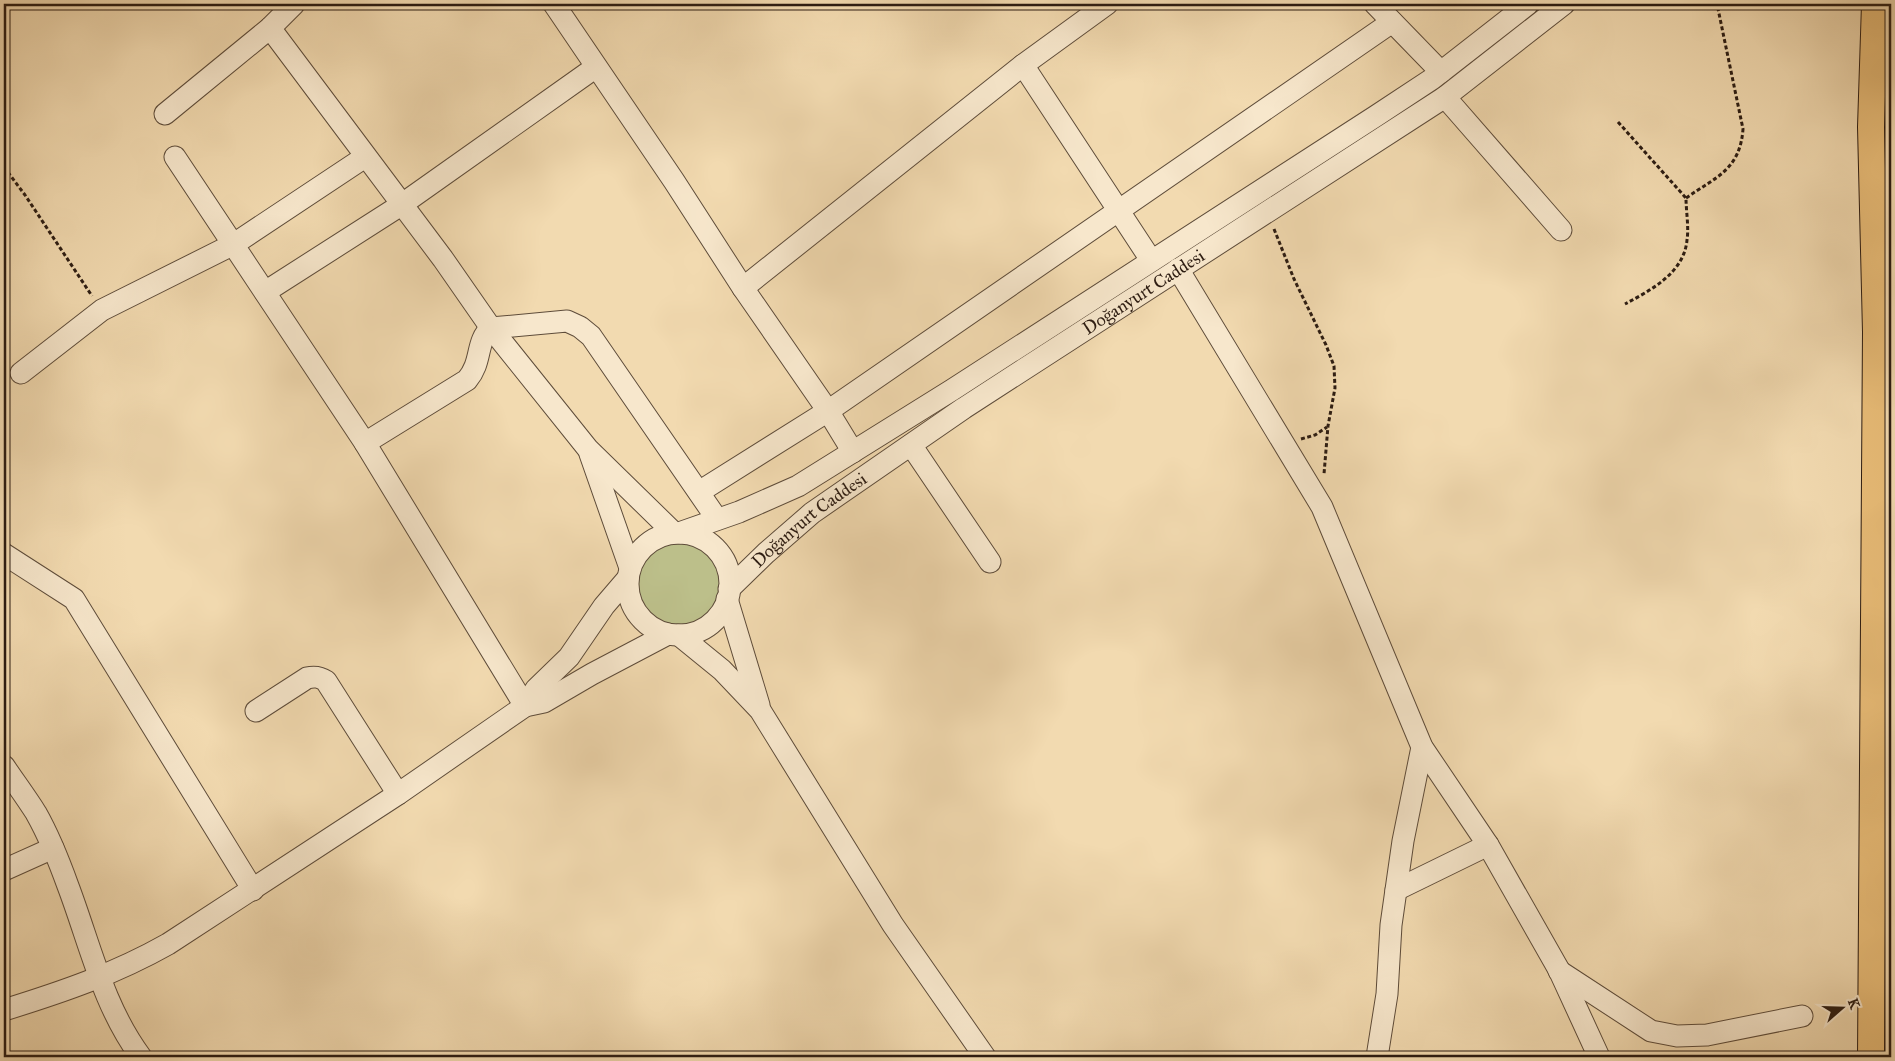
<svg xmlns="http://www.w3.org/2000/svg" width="1895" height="1061" font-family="'IM FELL Great Primer',serif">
  <rect width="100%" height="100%" fill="#f2dab0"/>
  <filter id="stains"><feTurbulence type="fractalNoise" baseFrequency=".004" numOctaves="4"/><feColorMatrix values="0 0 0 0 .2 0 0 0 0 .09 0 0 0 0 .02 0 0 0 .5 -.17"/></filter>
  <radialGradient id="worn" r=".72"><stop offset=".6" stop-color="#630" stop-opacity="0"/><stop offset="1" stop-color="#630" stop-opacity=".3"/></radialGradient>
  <circle fill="#bcbf8a" stroke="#746e4e" cx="679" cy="584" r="42"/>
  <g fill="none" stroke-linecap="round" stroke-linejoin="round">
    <defs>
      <g id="minor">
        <path d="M554 4 674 181 743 288 828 411 853 452"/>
        <path d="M1375 4 1441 72"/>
        <path d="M270 28 443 259 491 328 588 449 674 533"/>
        <path d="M1023 65 1151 260"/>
        <path d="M1445 97 1561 230"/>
        <path d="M165 114 270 28 294 4"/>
        <path d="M175 157 365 443 525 706"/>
        <path d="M1178 269 1322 507 1422 747 1488 845 1559 970 1599 1057"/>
        <path d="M743 288 1023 65 1107 4"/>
        <path d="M265 292 401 205 596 67"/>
        <path d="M21 373 102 310 234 244 365 157"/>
        <path d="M365 443 467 380C483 361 475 342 491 328L567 321 580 327 591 336 717 519"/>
        <path d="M911 445 990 562"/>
        <path d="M590 454 630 568"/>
        <path d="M699 492 828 411 1392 22"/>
        <path d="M679 533 739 512 798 486 952 390 1376 116 1432 79 1528 4"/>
        <circle cx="679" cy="584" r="51"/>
        <path d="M4 554 74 599 253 890"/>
        <path id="s1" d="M729 589 766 553 812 513 964 408 1445 97 1564 4"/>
        <path d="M727 599 759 705"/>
        <path d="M679 635 722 670 760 710 893 925 985 1057"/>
        <path d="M525 706 536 689 569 657 604 606 628 578"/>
        <path d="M256 711 307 678C315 676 320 677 326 681L398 794"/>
        <path d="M4 766C14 781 26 797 36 813 49 836 59 861 68 886 90 944 103 1006 141 1057"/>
        <path d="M4 870 53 848"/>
        <path d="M1396 890 1488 845"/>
        <path d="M1559 971 1651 1031 1677 1036 1707 1035 1802 1016"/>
        <path d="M4 1010C62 992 115 974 168 944L398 794 525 706 544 702 592 674 668 634"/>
        <path d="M1377 1057 1387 994 1391 925 1403 841 1422 747"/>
      </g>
      <path id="major" d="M1871 1057 1876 332 1871 127 1875 4"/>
    </defs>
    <use href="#minor" stroke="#5e4c3a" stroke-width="23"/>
    <use href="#major" stroke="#2c1c12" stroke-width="28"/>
    <g stroke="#2c1c12" stroke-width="3" stroke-dasharray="4 2.5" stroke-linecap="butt">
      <path d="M1618 122 1686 198C1686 211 1689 227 1687 240 1684 273 1651 290 1625 304"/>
      <path d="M4 167 25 195 92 296"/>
      <path d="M1686 198C1716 177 1740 170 1743 129L1717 4"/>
      <path d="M1274 229 1294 279 1326 345 1334 366 1335 388 1328 426 1324 474"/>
      <path d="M1301 439 1315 435 1327 427"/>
    </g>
    <use href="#minor" stroke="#f7e7cc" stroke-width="21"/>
    <use href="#major" stroke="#e9bd78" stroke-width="26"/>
  </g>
  <g text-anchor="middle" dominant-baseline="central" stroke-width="4" stroke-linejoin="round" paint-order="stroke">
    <g font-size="18" fill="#2c1c12" stroke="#f7e7cc">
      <text stroke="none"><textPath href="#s1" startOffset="511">Doğanyurt Caddesi</textPath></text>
      <text stroke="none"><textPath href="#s1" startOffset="106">Doğanyurt Caddesi</textPath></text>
    </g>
  </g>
  <rect width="1895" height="1061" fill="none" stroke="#f2dab0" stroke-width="20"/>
  <rect x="5" y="5" width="1885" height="1051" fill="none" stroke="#2c1c12" stroke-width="2.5"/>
  <rect x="10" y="10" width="1875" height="1041" fill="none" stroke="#2c1c12"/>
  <g transform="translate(1842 1008) rotate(70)" stroke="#f7e7cc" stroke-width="4" paint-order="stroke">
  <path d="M0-4L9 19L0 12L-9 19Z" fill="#2c1c12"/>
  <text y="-8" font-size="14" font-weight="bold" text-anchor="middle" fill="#2c1c12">K</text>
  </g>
  <rect width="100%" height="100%" filter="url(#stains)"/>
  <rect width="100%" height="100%" fill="url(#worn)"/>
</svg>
